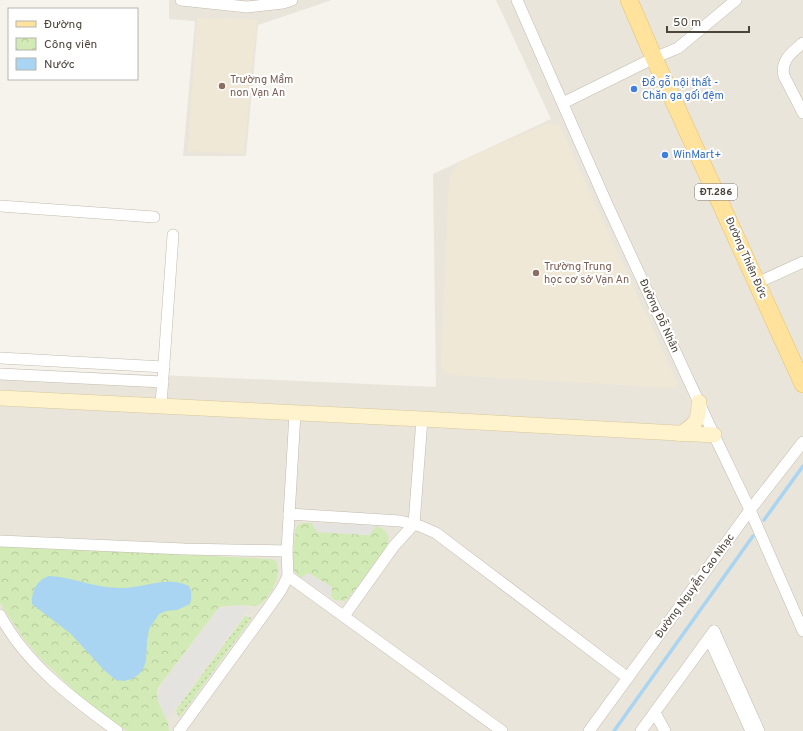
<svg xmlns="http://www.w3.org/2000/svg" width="803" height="731" font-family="Overpass,sans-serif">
  <defs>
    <pattern id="grass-dots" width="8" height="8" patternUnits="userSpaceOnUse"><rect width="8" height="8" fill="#d2eab5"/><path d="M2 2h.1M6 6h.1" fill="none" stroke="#b6ca9c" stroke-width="1.8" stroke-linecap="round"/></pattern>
    <pattern id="park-crowns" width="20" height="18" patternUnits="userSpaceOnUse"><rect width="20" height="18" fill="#d2eab5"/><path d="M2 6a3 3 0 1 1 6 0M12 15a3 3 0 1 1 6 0" fill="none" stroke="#b6ca9c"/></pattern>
  </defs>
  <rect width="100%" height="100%" fill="#f6f3ec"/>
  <g fill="#eae5da">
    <path d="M169 0H332L258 25 246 156H183L195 21 169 19Z"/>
    <path d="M496 0H803V731H0V368L436 387 433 174 551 119Z"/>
  </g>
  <g fill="#efe8d6">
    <path d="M197 18 257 20 244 154 188 151Z"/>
    <path d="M547 124 560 127 678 384 675 388 449 375 441 368 449 178 460 161Z"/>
  </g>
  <path fill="url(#grass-dots)" d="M245 616 252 618 179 718 176 710Z"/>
  <g fill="url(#park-crowns)">
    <path d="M302 523H312L317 532 369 535 376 526C383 529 391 533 388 542 386 552 353 593 345 601L335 600 331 597 332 587 309 573 301 578 292 569 295 531 297 526Z"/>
    <path d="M0 545 270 559 276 561C283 574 269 602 256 606L238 605 219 607 157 689C155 706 169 716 169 731H127L83 699 41 659 23 638 0 603Z"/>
  </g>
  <g fill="#e5e3e0">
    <path d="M312 523 376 526 369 535 317 532Z"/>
    <path d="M308 573 332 587 331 597 301 578Z"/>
    <path d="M241 606 249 608 167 720 158 699 159 689 219 608Z"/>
  </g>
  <path fill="#a9d4f2" d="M49 576C73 577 95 588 119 588 143 589 166 575 189 586 192 592 192 597 190 604L177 610 166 611 159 614 149 629 147 640 146 661 143 669 139 674 132 679 124 681 116 680 104 670 71 634 32 604C31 591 37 580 49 576Z"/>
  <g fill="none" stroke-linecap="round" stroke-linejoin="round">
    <g stroke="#a9d4f2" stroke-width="3.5">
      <path d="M764 520 803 466"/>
      <path d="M614 731 753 536"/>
    </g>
    <defs>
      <g id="street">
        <path d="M181 0 247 7 283 3 292 0"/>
        <path d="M517 0 606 202 714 435 750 510 803 631"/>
        <path d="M803 43C792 52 780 61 784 76L803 113"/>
        <path d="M563 103 654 58 678 48 736 0"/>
        <path d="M0 206 154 217"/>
        <path d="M757 283 803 262"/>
        <path d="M0 358 164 367"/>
        <path d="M0 374 163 382"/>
        <path d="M161 405 173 235"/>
        <path d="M289 514 400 521 420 526 436 533 628 678"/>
        <path d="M0 541 184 549 287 551"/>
        <path d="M288 576 502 731"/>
        <path d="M0 615C26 664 73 699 117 731"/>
        <path d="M344 616 394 546 414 524 422 419"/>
        <path d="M714 631 759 731"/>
        <path d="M709 638 751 731"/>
        <path d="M655 713 665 731"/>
        <path d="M179 731 267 610 281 590 288 576 287 551 295 413"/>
        <path d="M589 731 750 510 803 442"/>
        <path d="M641 731 714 631"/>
      </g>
      <g id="secondary">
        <path d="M0 398 422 419 714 435"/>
        <path d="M680 434C696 424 699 421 699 402"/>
      </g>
      <path id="primary" d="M629 0 654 58 803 384"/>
    </defs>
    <use href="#street" stroke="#c2bbae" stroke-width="12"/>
    <use href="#secondary" stroke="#d6c79b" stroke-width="16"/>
    <use href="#primary" stroke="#e6c16a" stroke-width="18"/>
    <use href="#street" stroke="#fff" stroke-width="11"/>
    <use href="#secondary" stroke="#fff3cd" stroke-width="15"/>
    <use href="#primary" stroke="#ffe39c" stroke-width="17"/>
  </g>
  <g fill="#8d6e63" stroke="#fff" stroke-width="1.5">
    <circle cx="222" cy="86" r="4"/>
    <circle cx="536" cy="273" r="4"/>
  </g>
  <g fill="#3f7fe0" stroke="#fff" stroke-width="1.5">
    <circle cx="634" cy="89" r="4"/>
    <circle cx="665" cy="155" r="4"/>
  </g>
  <g text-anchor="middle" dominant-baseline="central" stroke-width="4" stroke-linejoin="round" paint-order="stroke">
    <rect fill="#fff" stroke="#817c74" stroke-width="1" x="695" y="184" width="42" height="16" rx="3"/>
    <g font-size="10" font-weight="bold" fill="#4b4439">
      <text x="716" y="192">ĐT.286</text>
    </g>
    <g font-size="11" fill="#785e54" stroke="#fff" text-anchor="start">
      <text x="230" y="80">Trường Mầm<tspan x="230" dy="13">non Vạn An</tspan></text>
      <text x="544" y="267">Trường Trung<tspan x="544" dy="13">học cơ sở Vạn An</tspan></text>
    </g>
    <g font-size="11" fill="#366cbe" stroke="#fff" text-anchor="start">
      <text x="642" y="83">Đồ gỗ nội thất -<tspan x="642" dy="13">Chăn ga gối đệm</tspan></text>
      <text x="673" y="155">WinMart+</text>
    </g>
    <g font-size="11" fill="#4b4439" stroke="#fff">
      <text transform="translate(746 258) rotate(66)">Đường Thiên Đức</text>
      <text transform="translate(659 316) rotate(65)">Đường Đỗ Nhân</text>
      <text transform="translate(695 586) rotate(-54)">Đường Nguyễn Cao Nhạc</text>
    </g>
  </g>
  <rect x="8" y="8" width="130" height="72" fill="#ffffff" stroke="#b7b4b0"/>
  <rect x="16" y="21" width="20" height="6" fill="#ffe39c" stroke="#b7b4b0"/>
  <text x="44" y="28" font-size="12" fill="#4b4439">Đường</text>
  <rect x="16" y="38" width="20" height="12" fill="url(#park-crowns)" stroke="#b7b4b0"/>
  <text x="44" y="48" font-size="12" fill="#4b4439">Công viên</text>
  <rect x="16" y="58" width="20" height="12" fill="#a9d4f2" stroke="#b7b4b0"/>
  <text x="44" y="68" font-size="12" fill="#4b4439">Nước</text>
  <path d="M667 26v6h82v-6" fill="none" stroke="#4b4439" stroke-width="2"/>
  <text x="673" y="26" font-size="12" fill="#4b4439" stroke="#ffffff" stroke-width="3" paint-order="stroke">50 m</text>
</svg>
